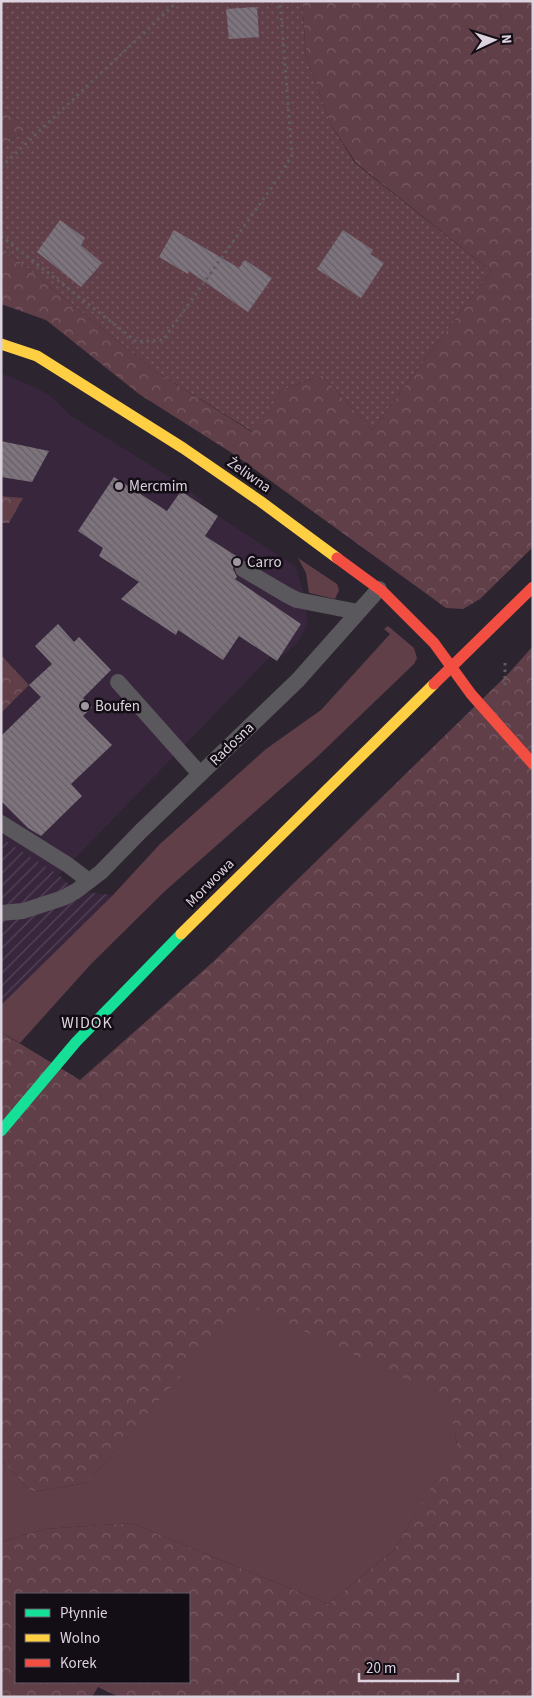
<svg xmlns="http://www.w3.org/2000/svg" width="534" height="1698" font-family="'Source Sans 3',sans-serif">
  <defs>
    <pattern id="industrial-furrows" width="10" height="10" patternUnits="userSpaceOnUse" patternTransform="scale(1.25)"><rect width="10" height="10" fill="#38263c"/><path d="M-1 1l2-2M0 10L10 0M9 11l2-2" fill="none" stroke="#544558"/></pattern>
    <pattern id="forest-crowns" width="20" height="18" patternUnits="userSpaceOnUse" patternTransform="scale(1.25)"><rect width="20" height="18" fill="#613f49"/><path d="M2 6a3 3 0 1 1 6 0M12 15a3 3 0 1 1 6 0" fill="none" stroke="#775a63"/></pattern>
    <pattern id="garden-dots" width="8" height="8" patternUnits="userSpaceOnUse" patternTransform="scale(1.25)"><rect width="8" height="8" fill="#613f49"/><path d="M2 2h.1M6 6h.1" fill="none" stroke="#775a63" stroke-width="1.8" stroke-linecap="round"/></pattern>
    <pattern id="building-back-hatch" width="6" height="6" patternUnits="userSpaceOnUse" patternTransform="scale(1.25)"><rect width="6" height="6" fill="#7e747d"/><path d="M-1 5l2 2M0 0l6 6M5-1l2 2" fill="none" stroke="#665f66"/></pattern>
  </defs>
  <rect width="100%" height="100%" fill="#2c242f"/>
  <path fill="#38263c" d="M1 373 35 387 52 397 70 415 184 486 202 500 200 504 296 567 303 591 308 624 297 643 277 661 270 657 59 875 1 838V713L29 685 1 655V523H9L23 498 1 496Z"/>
  <path fill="url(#industrial-furrows)" d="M1 838 59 875 76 891 113 895 1 1005Z"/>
  <g fill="#613f49">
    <path d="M298 558 337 584 339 590 335 599 309 593 306 573Z"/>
    <path d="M388 626 414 648 417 658 414 664 317 757 165 891 91 964 20 1043 1 1032V1005L113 895 160 844 266 749 321 710 390 634 384 629Z"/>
    <path d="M244 1302 449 1399 457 1445 394 1550 328 1604 131 1523 45 1529 1 1542V1460L32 1492 87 1483Z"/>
  </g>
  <g fill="url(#forest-crowns)" fill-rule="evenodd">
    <path d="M302 1H533V547L480 599 463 609 446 608 235 455 139 394 46 320 1 304V247L155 371 252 432 282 390 322 375 372 430 491 271 356 163 331 125 306 56Z"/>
    <path d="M1 108 28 128 1 149Z"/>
    <path d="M1 496 23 498 9 523H1Z"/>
    <path d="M533 646V1697H119L98 1687 92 1697H1V1542L45 1529 131 1523 328 1604 394 1550 457 1444 448 1399 244 1303 87 1483 32 1492 1 1460V1032L80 1080 213 962 509 673ZM16 1594H189V1682H16Z"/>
    <path d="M1 655 29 685 1 713Z"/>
  </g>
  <path fill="url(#garden-dots)" d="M1 1H302L306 56 331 125 355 163 491 271 372 430 322 375 282 390 253 432 155 371 1 247V149L28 128 1 108Z"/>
  <g fill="url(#building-back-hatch)">
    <path d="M257 7 259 37 229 39 226 9Z"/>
    <path d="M60 220 85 238 81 245 102 263 81 287 37 252Z"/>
    <path d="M174 230 239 268 245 260 272 278 248 312 189 271 188 274 159 257Z"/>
    <path d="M343 230 373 250 370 254 384 263 361 298 317 269Z"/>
    <path d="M1 441 49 451 32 482 1 477Z"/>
    <path d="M114 477 167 511 181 491 218 516 205 536 241 559 234 564 233 569 237 577 235 579 301 624 277 661 239 636 223 660 178 630 176 635 121 599 139 582 99 556 103 548 78 531Z"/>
    <path d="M58 624 74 642 79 637 111 670 83 698 92 707 83 716 112 745 71 784 82 796 41 836 28 828 1 801V736L41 697 29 685 52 664 35 646Z"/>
  </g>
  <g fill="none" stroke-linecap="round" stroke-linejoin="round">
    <g stroke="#5f5b61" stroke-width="3" stroke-dasharray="2.5 4" stroke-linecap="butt">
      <path d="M1 167 178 1"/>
      <path d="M1 236 137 342 163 340 277 180 292 155 280 1"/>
      <path d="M505 685V659"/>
    </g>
    <g stroke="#5a585c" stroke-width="16">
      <path d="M243 569 287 595 297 600 358 612"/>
      <path d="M118 682 200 774"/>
      <path d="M1 823 68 865 89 881"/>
      <path d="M1 913 23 911 63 898 76 891 101 872 141 831 298 680 379 589"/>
    </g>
    <path stroke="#16e098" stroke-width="11" d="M1 1131 76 1042 181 934"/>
    <g stroke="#ffcf43" stroke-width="11">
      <path d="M1 344 37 356 183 448 260 501 337 558"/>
      <path d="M181 934 434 684"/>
    </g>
    <g stroke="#f24e42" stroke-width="11">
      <path d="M337 558 382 591 434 643 471 694 533 764"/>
      <path d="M434 684 533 587"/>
    </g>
  </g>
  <g fill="#9f96a1" stroke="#130d15" stroke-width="2">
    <circle cx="119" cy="486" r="5"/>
    <circle cx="237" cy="562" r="5"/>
    <circle cx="85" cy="706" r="5"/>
  </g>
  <g text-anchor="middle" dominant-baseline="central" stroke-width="5" stroke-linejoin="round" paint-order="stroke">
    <g font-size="15" fill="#ddd3df" stroke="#130d15">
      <text transform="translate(249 475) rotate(35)">Żeliwna</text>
      <text transform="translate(232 744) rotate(-44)">Radosna</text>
      <text transform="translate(210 883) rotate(-45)">Morwowa</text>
    </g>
    <g font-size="15" fill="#ddd3df" stroke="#130d15" text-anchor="start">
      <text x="129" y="486">Mercmim</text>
      <text x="247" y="562">Carro</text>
      <text x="95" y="706">Boufen</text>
    </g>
    <g font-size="16" letter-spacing="1" fill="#ddd3df" stroke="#130d15">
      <text x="87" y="1023">WIDOK</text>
    </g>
  </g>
  <rect width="534" height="1698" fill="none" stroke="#ddd3df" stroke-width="5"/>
  <rect x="15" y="1593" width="175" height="90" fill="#130d15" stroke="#645c66"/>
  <rect x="25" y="1609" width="25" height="8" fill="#16e098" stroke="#645c66"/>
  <text x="60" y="1618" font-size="15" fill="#ddd3df">Płynnie</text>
  <rect x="25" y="1634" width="25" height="8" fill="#ffcf43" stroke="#645c66"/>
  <text x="60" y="1643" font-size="15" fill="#ddd3df">Wolno</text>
  <rect x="25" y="1659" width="25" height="8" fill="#f24e42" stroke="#645c66"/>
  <text x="60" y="1668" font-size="15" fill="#ddd3df">Korek</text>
  <g transform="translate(494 40) rotate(86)" stroke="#130d15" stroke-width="4" paint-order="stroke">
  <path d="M0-4L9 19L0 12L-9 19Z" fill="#ddd3df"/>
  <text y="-8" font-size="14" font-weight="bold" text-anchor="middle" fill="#ddd3df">N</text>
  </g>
  <path d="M359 1673v8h99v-8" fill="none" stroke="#ddd3df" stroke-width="2.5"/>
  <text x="366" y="1673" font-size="15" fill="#ddd3df" stroke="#130d15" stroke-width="4" paint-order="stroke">20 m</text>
</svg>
